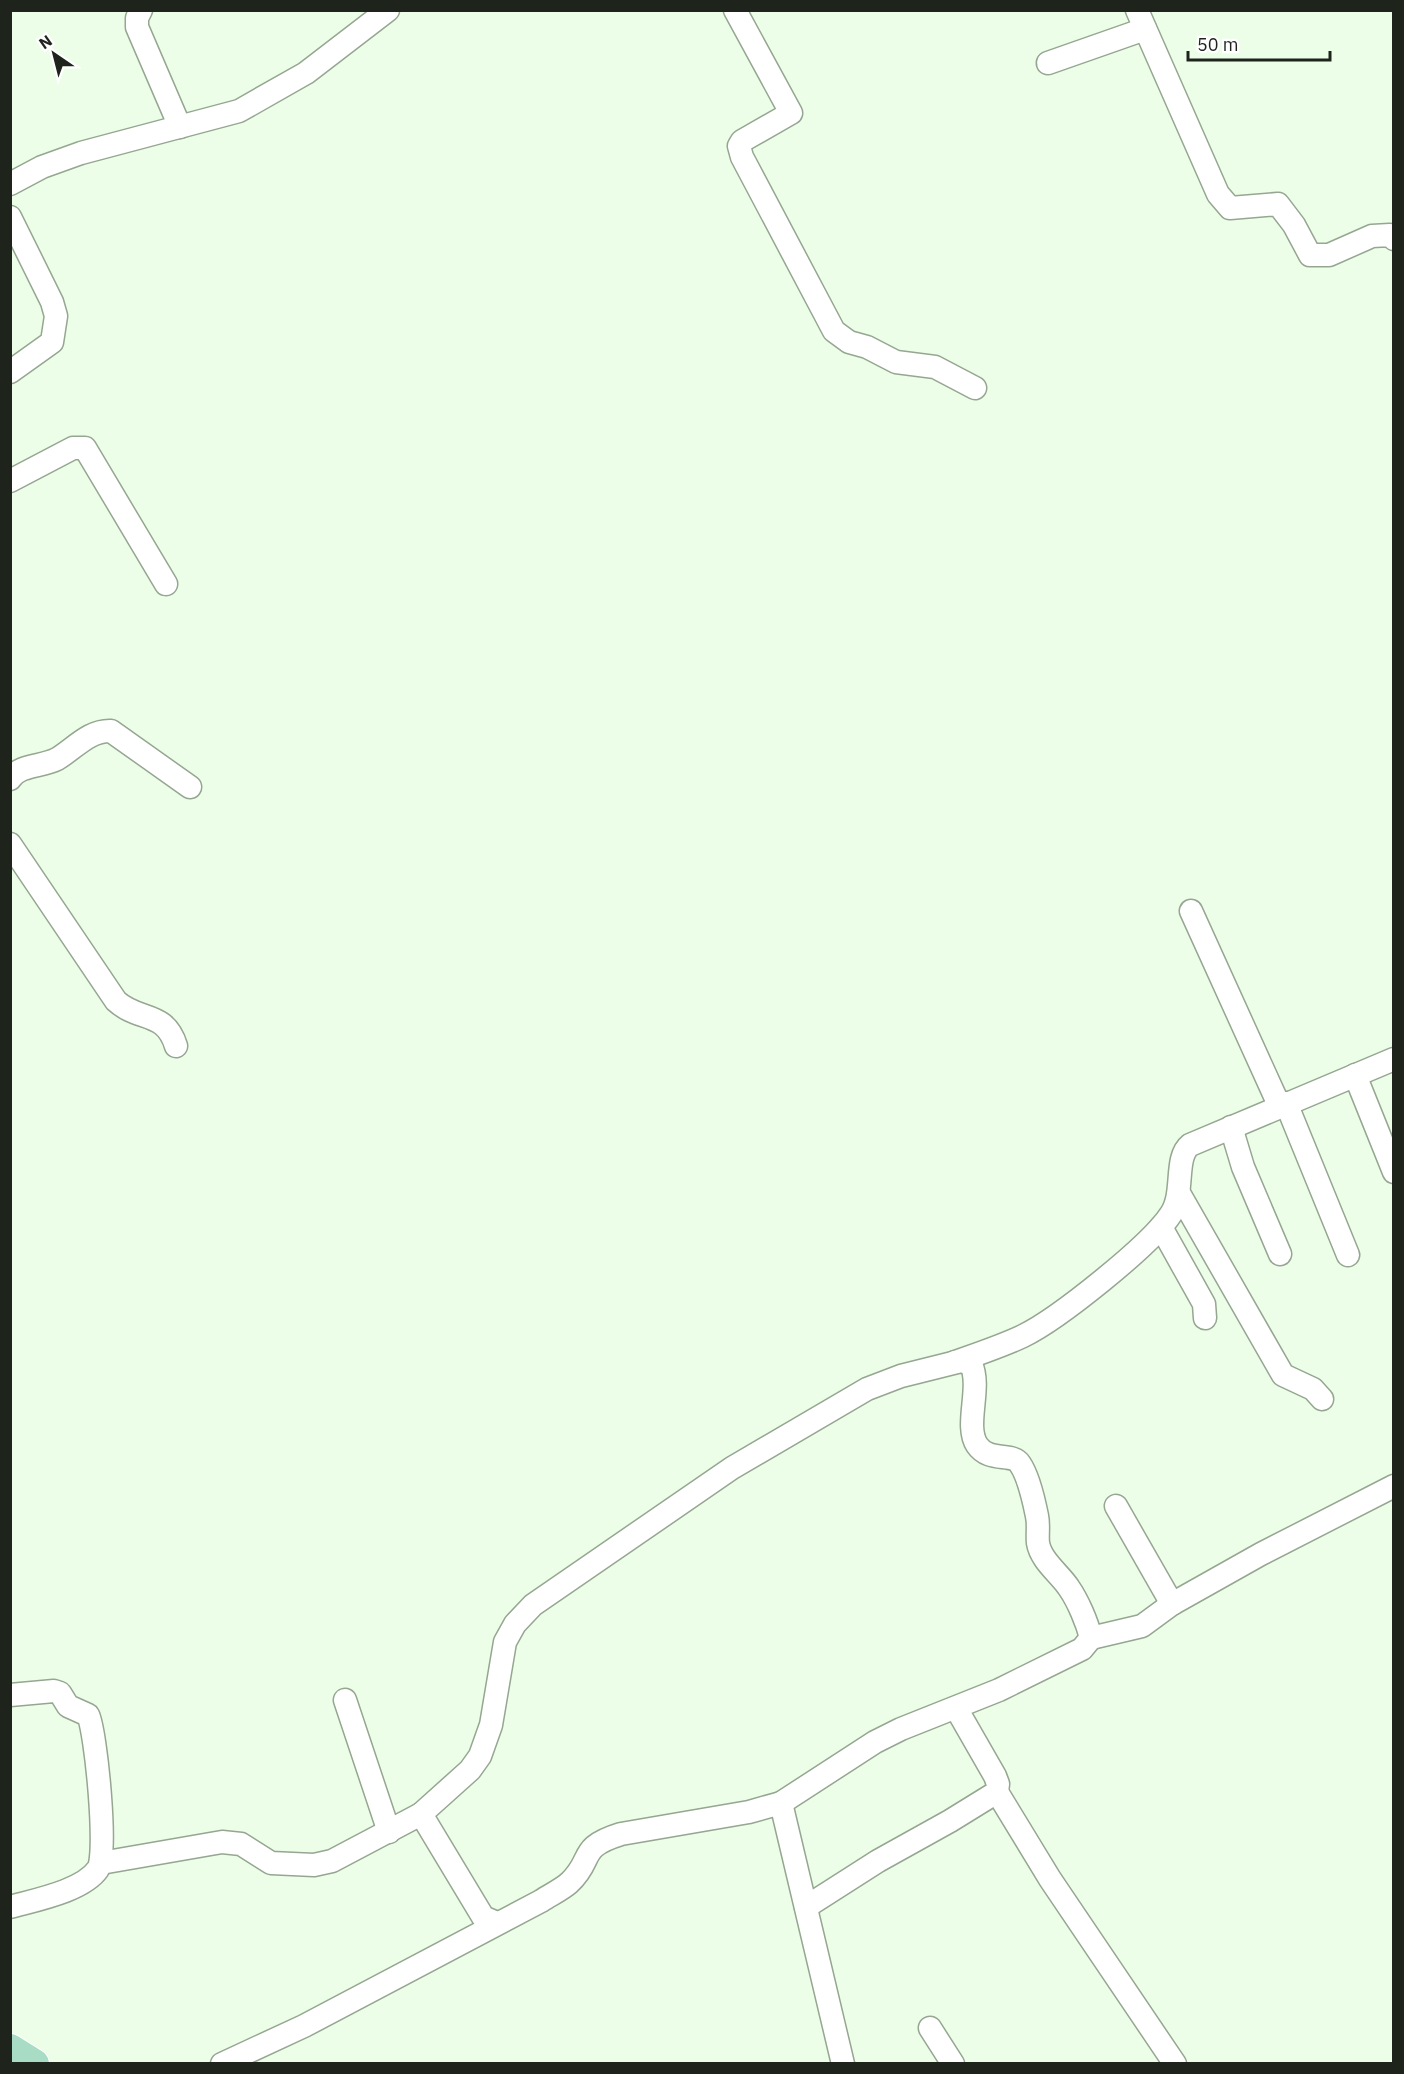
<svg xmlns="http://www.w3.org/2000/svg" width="1404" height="2074" font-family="'IBM Plex Sans',sans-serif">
  <rect width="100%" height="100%" fill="#ecfee8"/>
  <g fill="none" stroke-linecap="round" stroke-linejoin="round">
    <defs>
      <g id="minor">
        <path d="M141 10 137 18V27L180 127"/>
        <path d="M735 10 791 113 742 141 739 146 742 157 834 331 849 342 867 347 896 362 935 367 975 388"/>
        <path d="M1137 10 1218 194 1230 208 1278 204 1294 225 1310 255H1329L1372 236 1390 235 1394 239"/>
        <path d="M1048 63 1145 29"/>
        <path d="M10 184 42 167 81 153 239 111 306 73 388 10"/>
        <path d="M10 217 52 302 56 316 52 342 10 372"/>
        <path d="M10 481 73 448H85L166 584"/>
        <path d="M10 779C20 764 42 767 57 759 74 749 89 730 111 731L190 787"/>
        <path d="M10 844 116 1001C139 1022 165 1010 176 1046"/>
        <path d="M1191 911 1279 1105"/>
        <path d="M1355 1075 1394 1172"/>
        <path d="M1286 1103 1348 1255"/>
        <path d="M1231 1127 1243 1167 1280 1254"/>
        <path d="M1180 1195 1283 1375 1313 1389 1322 1399"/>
        <path d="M1161 1227 1204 1304 1205 1318"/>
        <path d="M955 1362C978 1354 1002 1346 1023 1336 1058 1319 1151 1245 1171 1214 1185 1193 1174 1158 1190 1145L1394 1059"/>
        <path d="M1116 1506 1172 1604"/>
        <path d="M1091 1638 1142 1626 1172 1604 1261 1554 1394 1486"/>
        <path d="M10 1695 54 1691 60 1693 68 1706 88 1715C96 1731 108 1856 98 1869 83 1891 35 1900 10 1907"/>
        <path d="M345 1700 389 1832"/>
        <path d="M997 1792 1050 1879 1175 2064"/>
        <path d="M781 1803 843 2064"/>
        <path d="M421 1814 483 1917 497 1923"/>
        <path d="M101 1863 222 1842 241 1844 271 1863 314 1865 332 1861 421 1814 470 1770 480 1756 491 1725 505 1642 515 1624 533 1605 732 1468 867 1389 901 1376 961 1361 971 1364C982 1388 964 1425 977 1445 989 1463 1013 1452 1020 1464 1029 1477 1034 1501 1037 1516 1039 1525 1037 1535 1038 1543 1041 1561 1060 1574 1069 1588 1078 1601 1087 1622 1091 1638L1082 1649 999 1690 901 1729 875 1742 781 1803 749 1812 621 1834C576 1848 595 1859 569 1883 561 1890 550 1895 541 1901L304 2026 222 2064"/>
        <path d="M806 1907 878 1861 950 1821 997 1792 998 1784 995 1776 956 1708"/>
        <path d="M930 2028 953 2064"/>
      </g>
      <path id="major" d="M10 2049 34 2064"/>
    </defs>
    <use href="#minor" stroke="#95a691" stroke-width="25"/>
    <use href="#major" stroke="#fff" stroke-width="32"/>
    <use href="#minor" stroke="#fff" stroke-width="22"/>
    <use href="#major" stroke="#a9dcc4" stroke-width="30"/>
  </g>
  <rect width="1404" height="2074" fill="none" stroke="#1e241c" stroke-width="24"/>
  <g transform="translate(54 54) rotate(325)" stroke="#ffffff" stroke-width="4.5" paint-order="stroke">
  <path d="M0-4.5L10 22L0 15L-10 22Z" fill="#1e241c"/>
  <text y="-9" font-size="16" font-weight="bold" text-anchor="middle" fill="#1e241c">N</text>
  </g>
  <path d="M1188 51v9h142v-9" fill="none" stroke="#1e241c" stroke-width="3"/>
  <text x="1197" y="51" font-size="18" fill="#1e241c" stroke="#ffffff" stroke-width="4.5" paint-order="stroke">50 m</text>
</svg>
